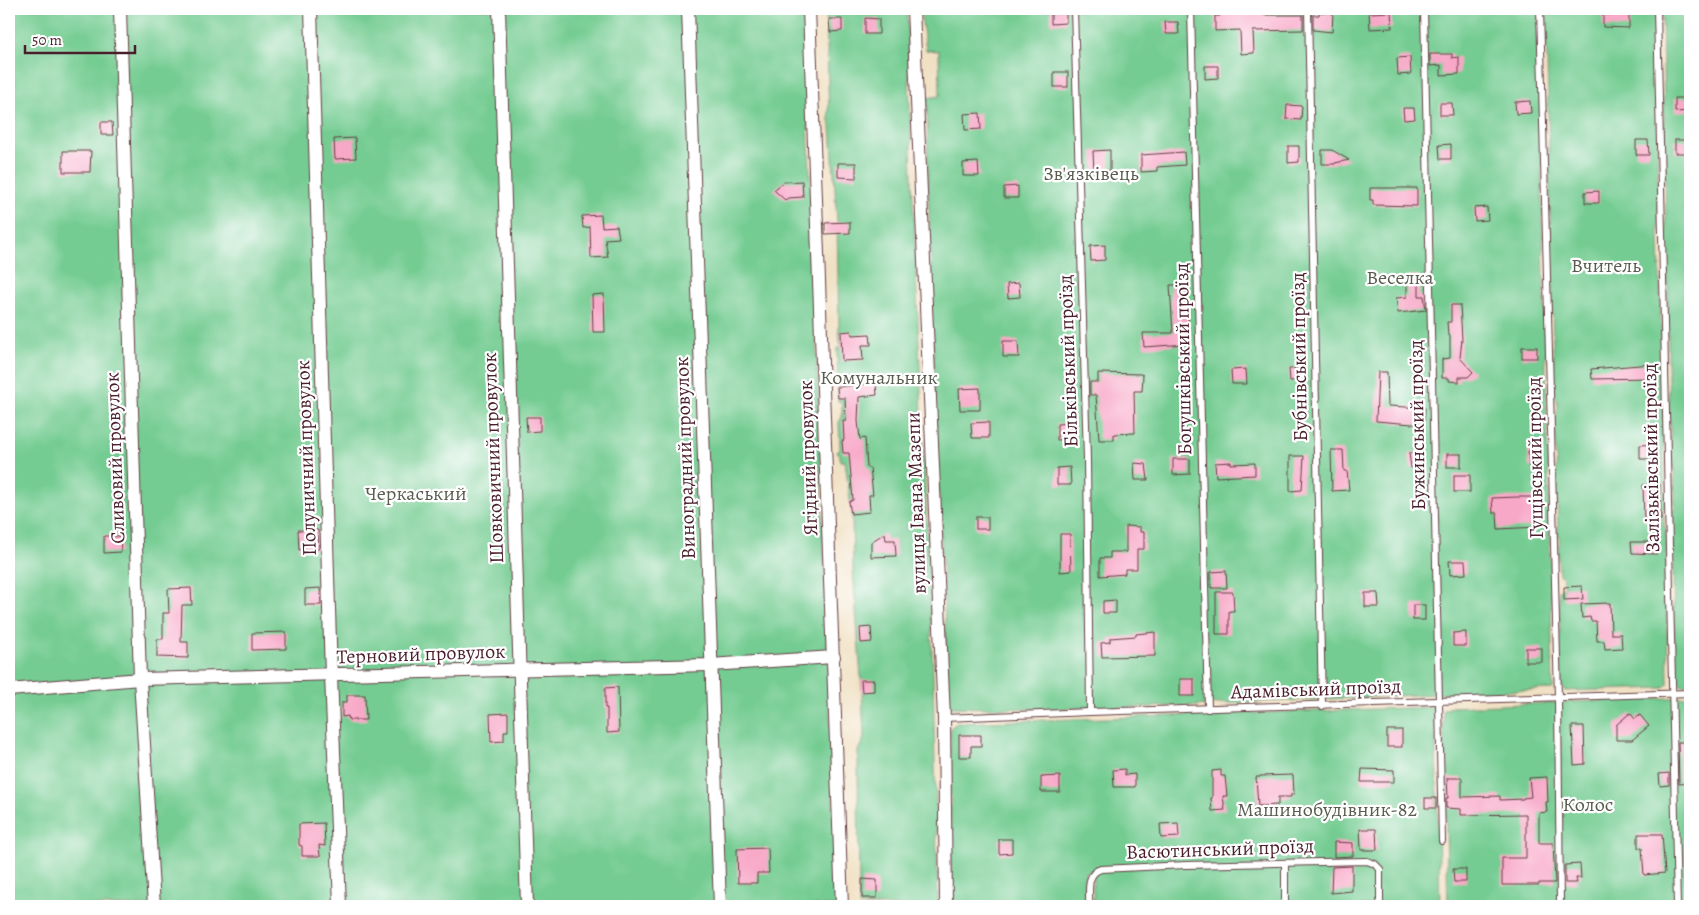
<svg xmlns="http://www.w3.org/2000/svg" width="1699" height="915" font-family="Alegreya,serif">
  <rect width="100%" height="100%" fill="#fff"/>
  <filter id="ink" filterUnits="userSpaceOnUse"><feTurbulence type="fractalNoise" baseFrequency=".02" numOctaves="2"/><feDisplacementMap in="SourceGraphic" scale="10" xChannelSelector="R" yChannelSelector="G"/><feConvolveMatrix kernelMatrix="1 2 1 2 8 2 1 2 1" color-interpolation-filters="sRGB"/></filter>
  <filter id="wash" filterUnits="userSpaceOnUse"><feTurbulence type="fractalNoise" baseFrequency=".0096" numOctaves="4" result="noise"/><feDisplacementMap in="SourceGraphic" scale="20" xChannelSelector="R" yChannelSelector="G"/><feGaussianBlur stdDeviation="1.12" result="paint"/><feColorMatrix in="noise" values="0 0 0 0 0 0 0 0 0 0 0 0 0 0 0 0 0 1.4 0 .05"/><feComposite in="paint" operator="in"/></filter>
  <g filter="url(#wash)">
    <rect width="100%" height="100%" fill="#f1e1c4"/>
    <g fill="#74cc92" stroke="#5f765e">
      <path d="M9 9H804L837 906H9Z"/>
      <path d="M826 9H907L912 178 933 673 938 906H859L858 751 864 738 862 692 853 569 852 515 845 461H840V455L837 452 840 449 839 422 842 417V402H838L837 348H841L839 332 837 222 831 126 829 121Z"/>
      <path d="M920 9H1538L1553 689 1213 704 1197 706 1033 709 949 707 937 451 928 183 927 98 940 96 939 51 926 50Z"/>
      <path d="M1546 9H1656L1658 191 1665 507 1662 509 1664 520 1663 521 1666 530 1668 684 1664 688 1566 691 1561 685 1559 590 1564 587 1563 576 1559 575C1559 568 1558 561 1558 554 1558 546 1561 541 1558 533L1555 418C1558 409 1560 403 1554 395Z"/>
      <path d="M1662 9H1690V685H1683L1675 681 1672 510 1675 509 1674 467H1672L1668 379V287L1667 285Z"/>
      <path d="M1690 697V906H1448L1443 710 1452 707Z"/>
      <path d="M1435 707 1440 906H1093V872H1085V906H954L951 868 950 728 957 723Z"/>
    </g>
    <g id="blocks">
      <g fill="#f8a8c7">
        <path d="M1066 9V23L1051 24V10Z"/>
        <path d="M1263 12V15H1303V30L1253 31 1254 53 1241 54 1240 30 1215 31V16H1220V13Z"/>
        <path d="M1319 12 1333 13 1332 32 1313 30V15H1319Z"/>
        <path d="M1391 12 1392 28 1370 29 1369 13Z"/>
        <path d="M1629 14V28L1603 27V15Z"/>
        <path d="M865 18 879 19V34H865Z"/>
        <path d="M829 19H842V31L830 32Z"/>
        <path d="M1165 22H1178L1179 34H1166Z"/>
        <path d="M1430 54H1452V58L1459 57V74L1441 75V65L1430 66Z"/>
        <path d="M1410 57 1411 74 1398 75 1397 58Z"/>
        <path d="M1205 66H1218V78L1205 79Z"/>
        <rect x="1054" y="72" width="14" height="15"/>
        <path d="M1675 98H1689V111L1675 112Z"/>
        <path d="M1530 101 1531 113 1516 114 1515 102Z"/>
        <path d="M1440 103H1452L1453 115H1440Z"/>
        <path d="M1287 105 1302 106 1301 120 1286 119Z"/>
        <path d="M1403 108H1414L1415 119 1404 120Z"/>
        <path d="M980 113 981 129 965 130 964 114Z"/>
        <path d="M101 122H112L113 135H101Z"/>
        <path d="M355 138 356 158 335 159 334 139Z"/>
        <path d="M1636 140H1648L1649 155H1636Z"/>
        <rect x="1675" y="140" width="11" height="13"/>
        <path d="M1451 144V159H1440L1439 145Z"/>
        <path d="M1288 146H1299V162L1288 163Z"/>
        <path d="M1110 150V171L1094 172 1093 151Z"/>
        <path d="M1322 150H1332L1349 160 1335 163V164H1322Z"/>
        <path d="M63 151H91L90 172H63Z"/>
        <path d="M1184 152 1185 165 1157 167V171L1141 172V155Z"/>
        <path d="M978 162 979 176H963V163Z"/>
        <path d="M838 163H856V178L838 177Z"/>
        <path d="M802 181 803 197 788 198 785 200 774 190 783 182Z"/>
        <path d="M1018 186V198H1004V187Z"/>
        <path d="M1370 188H1417V206L1373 205V200H1370Z"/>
        <path d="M1599 191V203H1585V192Z"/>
        <path d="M1487 207 1488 220 1475 221 1474 208Z"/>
        <path d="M601 215 602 227 617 226 619 238 605 239 608 257 591 258 590 227 583 228 582 216Z"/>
        <path d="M850 222V233L825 234V223Z"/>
        <path d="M1105 245V260L1091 261 1090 246Z"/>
        <path d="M1407 276H1419V296H1424L1426 310 1398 313 1396 298 1407 297Z"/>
        <path d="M1019 283 1020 297 1008 298 1007 284Z"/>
        <path d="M1170 285H1186L1189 331H1186L1187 344 1144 347 1143 333H1173Z"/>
        <path d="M604 294 605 332H593L592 295Z"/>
        <path d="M1451 305H1460L1462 339 1460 358 1473 372 1468 377H1459V382L1449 381V378H1442V359L1450 358V335H1448L1447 322H1451Z"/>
        <path d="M851 331 852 335 870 334 871 345H862L863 360 842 361 841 332Z"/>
        <path d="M1003 341H1018L1019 357H1003Z"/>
        <rect x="1522" y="347" width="15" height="11"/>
        <path d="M1652 364 1653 378 1592 379 1591 369Z"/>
        <path d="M1304 368 1305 380 1290 381 1289 369Z"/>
        <path d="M1246 369 1247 384H1232L1231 370Z"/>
        <path d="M1378 372H1387L1388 406 1425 408 1424 425 1376 421Z"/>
        <path d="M1098 373 1141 374 1143 375 1142 391H1134L1135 433 1114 434V440H1099L1096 395H1090V382H1098Z"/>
        <path d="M876 383 877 395 859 397 858 421 860 439 865 438 867 468H870L873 495H869L870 512 851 514 849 502 853 500 849 453H843L842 441 844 440 843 421H846L845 398H838L837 387Z"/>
        <path d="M980 388V410H960L959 389Z"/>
        <path d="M526 417H540V431L527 432Z"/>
        <path d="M989 422V438H972L971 423Z"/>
        <path d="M1071 423 1072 439 1057 440V424Z"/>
        <path d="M1657 444V459H1640V445Z"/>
        <path d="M1331 450H1343L1344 471H1347L1349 490 1332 491Z"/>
        <path d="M1540 450 1541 466 1529 467 1528 451Z"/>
        <path d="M1422 452 1423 468H1411L1409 453Z"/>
        <rect x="1447" y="454" width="14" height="13"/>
        <path d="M1290 456H1304L1302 490 1290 491Z"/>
        <path d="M1173 459H1190V474L1173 475Z"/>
        <path d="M1231 462V464L1255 463V475L1216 477 1215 463Z"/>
        <path d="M1134 463 1146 464 1148 480H1135Z"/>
        <path d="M1070 467 1071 485H1057V468Z"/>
        <rect x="1454" y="475" width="16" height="17"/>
        <path d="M1660 484 1661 520 1644 521 1643 485Z"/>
        <path d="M1518 497H1542L1541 511H1538L1539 527 1498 529 1497 513H1493L1492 498Z"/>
        <rect x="976" y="517" width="12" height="12"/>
        <path d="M1126 526 1140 527V532H1144V549H1137V569H1125V574L1100 576V558H1110V552H1126Z"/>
        <path d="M298 530H318L319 549 299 550Z"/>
        <path d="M885 533 886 540H895L896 556 871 557V542Z"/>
        <path d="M1060 534H1070L1071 571 1060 572Z"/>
        <path d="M104 536H120L121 552 104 553Z"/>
        <path d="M1631 542H1657V554L1632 553Z"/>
        <path d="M1449 561H1465L1466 574 1450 575Z"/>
        <path d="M1226 571 1227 588H1211V572Z"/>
        <path d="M1582 586 1583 599 1564 600V587Z"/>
        <path d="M191 588 192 605H182L181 642H188V658L157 657V639H163V613H169L168 589Z"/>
        <path d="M320 588 321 605H305V589Z"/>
        <path d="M1216 592H1233L1234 611H1229V634H1216Z"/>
        <path d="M1365 593H1378L1379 607H1365Z"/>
        <path d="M1116 600V613H1103V601Z"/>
        <path d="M1610 603 1611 634H1621L1622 648 1605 649 1604 641H1597L1596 621H1591L1590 617 1582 618 1581 604Z"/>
        <rect x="1413" y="605" width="12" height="15"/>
        <path d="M871 627 872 642 861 643 860 628Z"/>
        <path d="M286 632V649L252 650V633Z"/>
        <path d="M1155 632V656L1102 657 1101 643 1110 642V638L1136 636V634Z"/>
        <path d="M1466 632V646H1453V633Z"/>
        <rect x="1526" y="648" width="16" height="14"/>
        <rect x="1180" y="679" width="14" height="17"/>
        <path d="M861 680H874V691L862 692Z"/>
        <path d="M618 687 619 732 607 733V708H605V688Z"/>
        <path d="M347 695H365L366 720H349L348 716 342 717V702H347Z"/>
        <path d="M508 713V731H504V741L491 742 490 714Z"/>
        <path d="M1630 713 1635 719 1640 715 1649 726 1632 740H1616V725Z"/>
        <path d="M1572 726H1584L1585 764 1574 765Z"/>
        <rect x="1387" y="730" width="15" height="17"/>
        <path d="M959 735H981V746H971V757H959Z"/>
        <path d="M1678 742H1690V783L1679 784Z"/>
        <path d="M1125 769V775L1135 774V787H1114L1113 770Z"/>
        <path d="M1362 769 1394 770V782H1361Z"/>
        <path d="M1221 770V776H1225L1227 796H1223L1225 810 1212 811 1211 798H1212V771Z"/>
        <path d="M1669 773V785L1660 786 1659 774Z"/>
        <path d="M1293 775 1294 794H1291V797H1278V805L1258 806 1256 777H1260V776Z"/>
        <path d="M1060 776V792H1041V777Z"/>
        <path d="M1547 777 1548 802H1546L1547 812 1539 813V843H1553L1555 883H1539V885H1502V858H1526V814L1461 815V809L1446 808V798H1448L1447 778H1462V797L1500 796V800L1523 799V798L1531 797 1529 778Z"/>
        <rect x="1425" y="798" width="11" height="10"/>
        <path d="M324 823 325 846 319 845 320 856H302V846L299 845V824Z"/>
        <path d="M1178 823 1179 837 1161 838 1160 824Z"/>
        <path d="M1360 829H1376L1377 850H1361Z"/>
        <path d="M1638 834H1662L1665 873 1644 875 1642 848H1638Z"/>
        <path d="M999 839H1012V853L999 854Z"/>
        <path d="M1334 842 1353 843V856L1334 857Z"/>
        <path d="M768 848 769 873H757V883H738L737 849Z"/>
        <path d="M1580 864 1581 878H1576L1577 883H1565V865Z"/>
        <path d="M1352 866V891L1331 893 1332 867Z"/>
        <path d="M1453 869H1466V882H1454Z"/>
        <path d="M862 879 877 880V898H862Z"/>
      </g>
    </g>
  </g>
  <g filter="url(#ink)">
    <use href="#blocks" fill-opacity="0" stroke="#633c42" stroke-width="1"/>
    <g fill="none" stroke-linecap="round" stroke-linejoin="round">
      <defs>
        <g id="service">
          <path d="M1074 9 1087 459 1090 712"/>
          <path d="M1191 9 1208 709"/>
          <path d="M1308 9 1322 706"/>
          <path d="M1424 9 1442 841"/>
          <path d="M1540 9 1558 697 1560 906"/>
          <path d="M1657 9 1677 906"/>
          <path d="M944 718 1090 712 1690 693"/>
          <path d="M1285 863V906"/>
          <path d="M1089 906C1090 893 1085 873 1101 869L1186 865 1367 861 1375 864 1380 869V906"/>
        </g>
        <g id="minor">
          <path d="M120 9 140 679 154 906"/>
          <path d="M311 9 331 675 340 906"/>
          <path d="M499 9 527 906"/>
          <path d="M688 9 720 906"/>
          <path d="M809 9 842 906"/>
          <path d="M913 9 944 718 946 906"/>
          <path d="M9 690 140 679 710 665 834 657"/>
        </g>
      </defs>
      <use href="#service" stroke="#633c42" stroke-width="8"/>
      <use href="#minor" stroke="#633c42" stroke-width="14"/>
      <use href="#service" stroke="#fff" stroke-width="6"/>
      <use href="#minor" stroke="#fff" stroke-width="12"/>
    </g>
  </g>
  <g text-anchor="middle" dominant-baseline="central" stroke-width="4.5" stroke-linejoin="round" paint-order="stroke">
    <g font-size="20" fill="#595c4f" stroke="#fff">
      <text x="1091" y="173">Зв'язківець</text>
      <text x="1606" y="265">Вчитель</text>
      <text x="1400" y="277">Веселка</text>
      <text x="879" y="377">Комунальник</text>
      <text x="416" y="493">Черкаський</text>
      <text x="1588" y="804">Колос</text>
      <text x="1327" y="809">Машинобудівник-82</text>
    </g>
    <g font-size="20" fill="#4a1f2b" stroke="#fff">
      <text transform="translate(1299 357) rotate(-91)">Бубнівський проїзд</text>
      <text transform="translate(1183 359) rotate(-91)">Богушківський проїзд</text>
      <text transform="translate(1068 361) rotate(-92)">Більківський проїзд</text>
      <text transform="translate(1417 425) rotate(-91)">Бужинський проїзд</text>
      <text transform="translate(115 458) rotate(-92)">Сливовий провулок</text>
      <text transform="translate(306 458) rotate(-92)">Полуничний провулок</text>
      <text transform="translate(493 458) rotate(-92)">Шовковичний провулок</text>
      <text transform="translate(685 458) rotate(-92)">Виноградний провулок</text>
      <text transform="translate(808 458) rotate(-92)">Ягідний провулок</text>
      <text transform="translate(1535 458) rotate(-91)">Гущівський проїзд</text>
      <text transform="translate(1651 458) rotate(-91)">Залізьківський проїзд</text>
      <text transform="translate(916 503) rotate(-92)">вулиця Івана Мазепи</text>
      <text transform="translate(421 654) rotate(-2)">Терновий провулок</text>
      <text transform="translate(1316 689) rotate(-2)">Адамівський проїзд</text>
      <text transform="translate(1220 849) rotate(-2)">Васютинський проїзд</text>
    </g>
  </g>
  <rect width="1699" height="915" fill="none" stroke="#fff" stroke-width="30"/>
  <path d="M25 45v8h110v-8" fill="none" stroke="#4a1f2b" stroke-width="2.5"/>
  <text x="32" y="45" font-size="15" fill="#4a1f2b" stroke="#ffffff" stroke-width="4" paint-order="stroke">50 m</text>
</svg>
